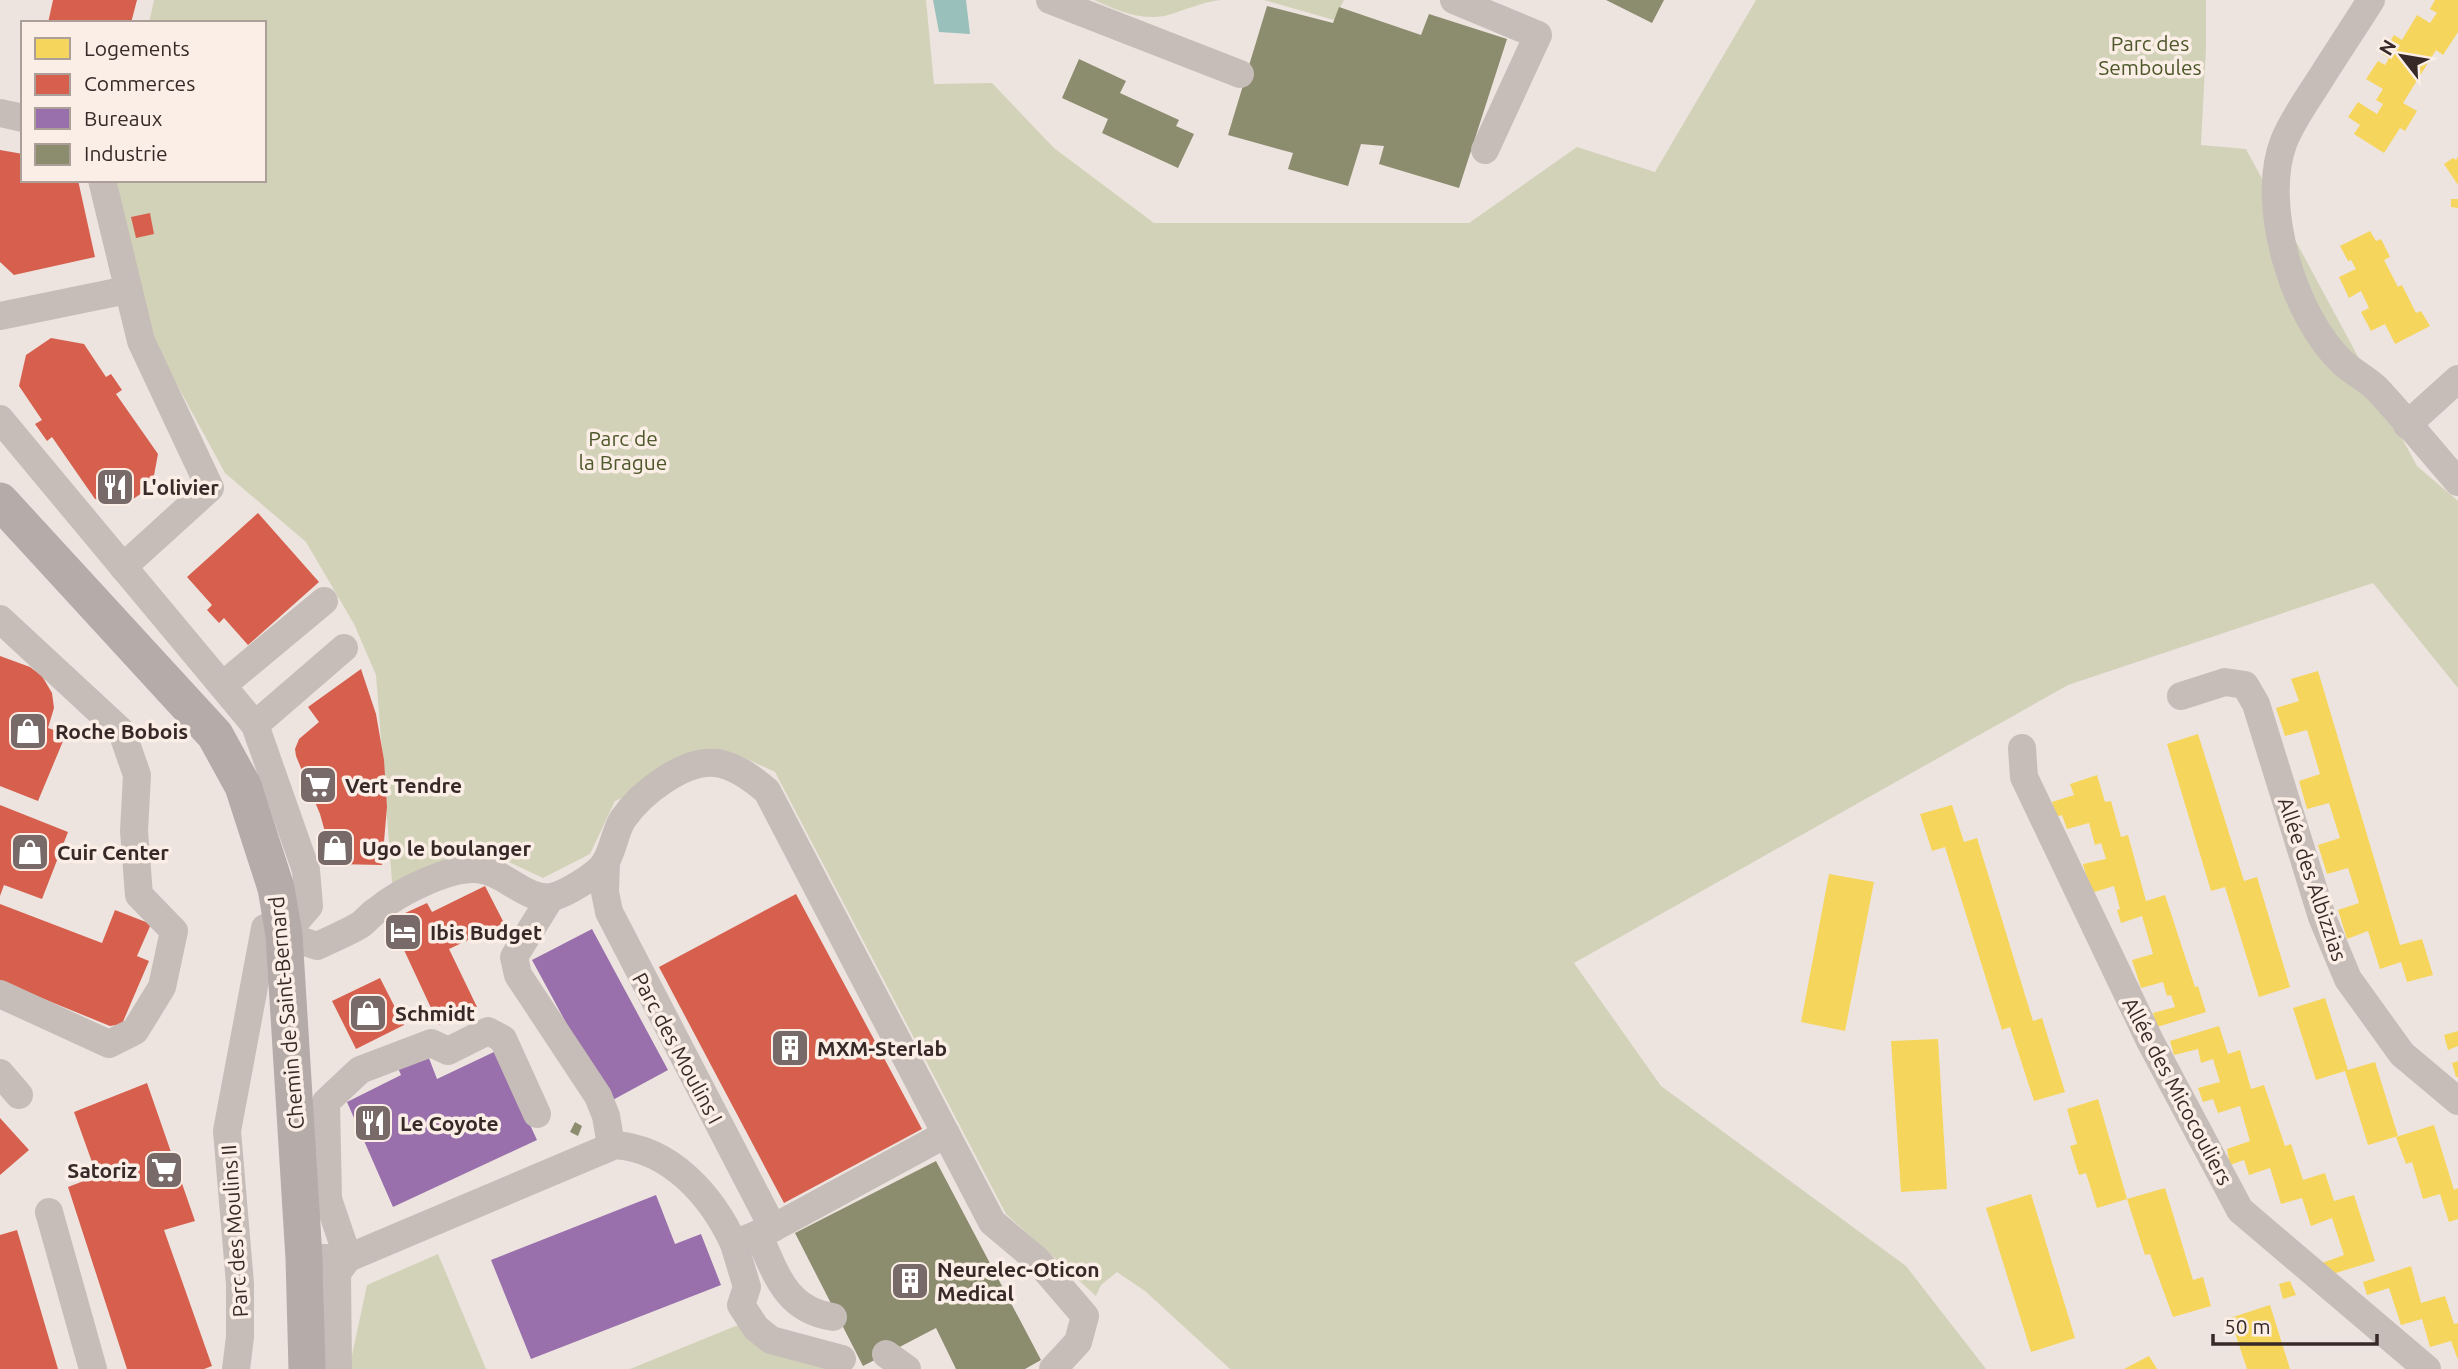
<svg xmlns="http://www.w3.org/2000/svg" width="2458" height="1369" font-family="Ubuntu,sans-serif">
  <rect width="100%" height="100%" fill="#ede4e0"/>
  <g fill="#d2d2b9">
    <path d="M154 0H926L934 84 992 83 1054 148 1154 223H1469L1577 147 1655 172 1756 0H2206V48L2201 145 2246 149 2417 466 2458 501V688L2373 583 2068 685 1574 963 1661 1086 1906 1266 1986 1369H1230L1145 1291 1117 1272 1101 1285 1096 1296 1006 1214 775 772 732 752 615 801 590 854 543 878 490 853 393 894 376 675 354 624 306 542 225 473 150 335 116 180H264V23H149Z"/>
    <path d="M1094 0H1221C1202 2 1186 10 1168 15 1143 22 1116 10 1094 0Z"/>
    <path d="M1264 0H1344L1334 20Z"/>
    <path d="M438 1254 486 1369H349L367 1285Z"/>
    <path d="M743 1323 849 1369H630Z"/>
  </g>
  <path fill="#9ac0bb" d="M933 0H966L970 34 939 32Z"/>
  <g fill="#f6d55c">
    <path d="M2435 0H2458V32L2443 55 2436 50 2403 103 2417 111 2405 131 2400 128 2384 153 2354 134 2360 125 2348 117 2358 102 2377 114 2383 104 2376 100 2383 89 2366 79 2378 61 2385 65 2389 58 2382 54 2394 35 2402 40 2417 15 2430 23 2437 13 2430 9Z"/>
    <path d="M2458 156V185L2444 164 2453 158 2456 160Z"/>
    <path d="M2451 199H2458V208L2451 207Z"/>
    <path d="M2370 231 2376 241 2381 239 2390 257 2384 260 2398 287 2402 285 2416 313 2421 311 2430 326 2395 344 2385 324 2371 331 2361 312 2369 308 2361 291 2349 298 2339 277 2356 269 2351 260 2348 261 2340 246Z"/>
    <path d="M2318 671 2400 945 2422 939 2433 975 2407 982 2401 962 2380 969 2368 931 2347 939 2338 910 2359 903 2355 890 2348 868 2327 874 2318 845 2340 838 2329 803 2307 809 2299 781 2320 774 2307 730 2285 736 2276 708 2299 701 2291 679Z"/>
    <path d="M2198 734 2244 881 2257 877 2290 987 2259 997 2225 887 2211 891 2167 744Z"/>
    <path d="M2097 775 2105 802 2111 801 2121 837 2128 835 2146 901 2165 895 2195 987 2198 986 2206 1012 2157 1027 2153 1013 2175 1007 2171 995 2167 996 2163 982 2141 988 2132 960 2153 954 2142 916 2121 923 2117 910 2120 909 2114 886 2091 893 2083 864 2106 859 2101 843 2095 845 2089 823 2067 829 2062 815 2056 817 2052 802 2074 795 2070 784Z"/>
    <path d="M1952 805 1964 842 1977 838 2033 1021 2042 1018 2065 1092 2034 1101 2010 1027 2002 1030 1945 847 1932 851 1920 814Z"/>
    <path d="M1829 874 1874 882 1845 1031 1801 1022Z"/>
    <path d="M2325 998 2348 1070 2375 1062 2398 1136 2368 1145 2345 1071 2316 1080 2293 1008Z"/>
    <path d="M2219 1026 2228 1054 2240 1050 2251 1089 2264 1085 2285 1146 2291 1144 2303 1180 2325 1173 2334 1201 2354 1195 2375 1261 2326 1276 2322 1263 2344 1255 2332 1218 2311 1226 2302 1198 2281 1204 2270 1168 2249 1175 2244 1160 2230 1165 2227 1149 2250 1141 2240 1106 2218 1113 2213 1099 2203 1102 2198 1088 2220 1082 2213 1059 2201 1063 2198 1049 2174 1055 2170 1041Z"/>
    <path d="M2458 1031V1046L2448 1050 2444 1035Z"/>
    <path d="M1938 1039 1947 1189 1901 1192 1891 1041Z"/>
    <path d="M2458 1061V1077H2456L2452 1063Z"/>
    <path d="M2098 1099 2127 1199 2097 1208 2086 1173 2079 1175 2070 1146 2077 1144 2067 1109Z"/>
    <path d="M2434 1125 2454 1190 2458 1188V1219L2449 1222 2440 1194 2423 1199 2412 1162 2406 1164 2396 1137Z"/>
    <path d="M2165 1188 2193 1280 2203 1277 2211 1306 2173 1317 2150 1254 2145 1255 2127 1199Z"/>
    <path d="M2031 1194 2075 1338 2031 1352 1986 1208Z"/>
    <path d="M2411 1266 2421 1303 2445 1296 2454 1324 2458 1323V1360L2451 1341 2430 1347 2422 1319 2401 1325 2389 1288 2367 1295 2363 1282Z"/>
    <path d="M2290 1281 2296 1295 2283 1299 2279 1284Z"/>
    <path d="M2270 1305 2290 1369H2247L2230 1318Z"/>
    <path d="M2149 1356 2157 1369H2124Z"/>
  </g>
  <g fill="#d6604d">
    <path d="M53 0H137L131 23H48Z"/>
    <path d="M0 150 23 154V180H78L95 257 14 275 0 262Z"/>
    <path d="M150 213 154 234 136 238 131 217Z"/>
    <path d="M51 338 84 344 106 377 111 374 122 390 116 394 158 454 152 486 126 504 95 499 52 437 47 441 35 424 42 420 19 386 26 355Z"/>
    <path d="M258 513 319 582 248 645 224 618 219 623 207 610 212 605 187 577Z"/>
    <path d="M0 656 30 667 42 676 52 693 54 708 48 728 66 734 38 801 0 786Z"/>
    <path d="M361 669 376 714 384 760 387 807 382 865 334 864 320 814 296 756 295 749 299 739 319 722 308 707Z"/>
    <path d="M0 805 68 832 42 899 4 885 0 896Z"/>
    <path d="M485 886 504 923 449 949 477 1007 439 1025 390 920 427 903 432 912Z"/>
    <path d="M796 894 922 1129 784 1203 659 967Z"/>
    <path d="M0 904 102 943 115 910 151 924 137 956 149 961 122 1024 110 1026 0 981Z"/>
    <path d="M380 978 404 1025 356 1049 332 1001Z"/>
    <path d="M147 1083 195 1221 164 1230 212 1366 204 1369H127L68 1187 97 1176 74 1112Z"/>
    <path d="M0 1118 29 1150 0 1175Z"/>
    <path d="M17 1230 58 1369H0V1235Z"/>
  </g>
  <g fill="#9970ab">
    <path d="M592 929 668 1070 609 1102 532 960Z"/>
    <path d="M496 1051 537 1140 393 1207 347 1102 401 1075 398 1068 427 1053 437 1079Z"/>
    <path d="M656 1195 675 1244 701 1234 721 1285 531 1359 491 1260Z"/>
  </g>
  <g fill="#8c8c6e">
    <path d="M1606 0H1664L1652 23Z"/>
    <path d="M1267 6 1333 23 1339 7 1421 35 1429 14 1507 39 1459 188 1379 164 1384 146 1361 144 1348 186 1288 169 1293 153 1228 135Z"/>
    <path d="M1079 59 1126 81 1120 93 1179 120 1176 126 1194 134 1178 168 1102 133 1108 119 1062 98Z"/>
    <path d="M575 1122 582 1126 578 1136 570 1132Z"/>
    <path d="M936 1161 1041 1360 1025 1369H956L936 1328 863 1366 795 1233Z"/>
  </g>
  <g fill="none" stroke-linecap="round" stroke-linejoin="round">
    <g stroke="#c6bdb9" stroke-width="28">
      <path d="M1050 0 1240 74"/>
      <path d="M1454 0 1538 35 1485 150"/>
      <path d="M2371 0C2354 27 2336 54 2319 81 2307 100 2293 119 2284 141 2259 204 2294 318 2343 363 2354 373 2367 379 2377 389 2405 419 2431 451 2458 482"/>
      <path d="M0 113 23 118"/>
      <path d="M102 180 141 341 210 488 123 567"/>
      <path d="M0 316 127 290"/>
      <path d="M0 419 255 725 306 870 309 906 284 935 317 946C331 939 347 933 360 925 366 921 370 915 376 911 399 892 453 864 483 870 506 874 527 901 552 897 566 894 597 875 605 863 613 851 615 831 623 819 640 794 684 759 716 763 735 765 753 779 767 791L946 1134"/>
      <path d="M2407 425 2458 379"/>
      <path d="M0 619 122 732 137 775 134 831 139 895 174 931 162 987 135 1031 109 1044 0 994"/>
      <path d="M223 685 324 601"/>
      <path d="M2181 696 2225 682 2245 685 2256 704 2322 917 2348 979 2402 1054 2458 1101"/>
      <path d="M255 725 344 648"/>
      <path d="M2022 748 2024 777 2150 1041 2240 1210 2427 1369"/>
      <path d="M606 861 605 892 609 912 773 1228"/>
      <path d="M551 897 514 957 518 975 598 1096 606 1116 611 1145"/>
      <path d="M0 1073 19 1095"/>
      <path d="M49 1212 93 1369"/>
      <path d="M758 1234C776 1273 785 1310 833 1317"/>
      <path d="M734 1244 747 1287 741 1305 756 1328 771 1340 842 1359"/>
      <path d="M304 1258H348L615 1145C671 1149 712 1196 734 1244L773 1228 946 1134 992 1222 1037 1260 1085 1316 1078 1342 1053 1369"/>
      <path d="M886 1354 907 1369"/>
      <path d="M236 1369 240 1337V1284L227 1131 265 928"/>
      <path d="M338 1369 337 1273 348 1258 328 1199 326 1102 360 1070 431 1043 448 1051 488 1031 503 1039 537 1114"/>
    </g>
    <path stroke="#b5aba8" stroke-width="37" d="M0 501 215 735 243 786 276 888 284 935 304 1258 307 1369"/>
  </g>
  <defs>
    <symbol id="restaurant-square" viewBox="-11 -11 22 22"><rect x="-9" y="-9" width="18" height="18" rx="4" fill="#776a68" stroke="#faeee6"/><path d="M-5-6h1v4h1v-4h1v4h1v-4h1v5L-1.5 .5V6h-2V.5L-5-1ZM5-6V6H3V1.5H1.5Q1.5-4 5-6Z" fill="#fff"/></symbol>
    <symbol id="shop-square" viewBox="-11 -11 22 22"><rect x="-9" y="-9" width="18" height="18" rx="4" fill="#776a68" stroke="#faeee6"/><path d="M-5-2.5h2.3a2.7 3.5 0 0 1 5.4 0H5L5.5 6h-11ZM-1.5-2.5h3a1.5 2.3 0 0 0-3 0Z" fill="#fff"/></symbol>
    <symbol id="supermarket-square" viewBox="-11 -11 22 22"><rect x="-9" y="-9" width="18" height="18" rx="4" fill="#776a68" stroke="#faeee6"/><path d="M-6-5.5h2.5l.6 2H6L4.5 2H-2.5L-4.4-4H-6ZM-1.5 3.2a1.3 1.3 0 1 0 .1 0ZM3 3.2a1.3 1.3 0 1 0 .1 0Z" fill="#fff"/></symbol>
    <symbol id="hotel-square" viewBox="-11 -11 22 22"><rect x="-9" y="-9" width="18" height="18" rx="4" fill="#776a68" stroke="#faeee6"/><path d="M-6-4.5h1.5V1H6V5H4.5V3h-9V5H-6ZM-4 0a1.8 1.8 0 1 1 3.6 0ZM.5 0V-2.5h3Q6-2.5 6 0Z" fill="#fff"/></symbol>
    <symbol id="building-square" viewBox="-11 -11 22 22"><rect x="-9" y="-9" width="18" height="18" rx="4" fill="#776a68" stroke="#faeee6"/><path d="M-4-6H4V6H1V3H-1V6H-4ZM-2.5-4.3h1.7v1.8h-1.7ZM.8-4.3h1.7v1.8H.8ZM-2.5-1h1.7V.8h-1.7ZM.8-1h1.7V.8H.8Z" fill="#fff"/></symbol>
  </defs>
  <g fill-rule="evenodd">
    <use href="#restaurant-square" x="93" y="465" width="44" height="44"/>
    <use href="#shop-square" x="6" y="709" width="44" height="44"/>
    <use href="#supermarket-square" x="296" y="763" width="44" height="44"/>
    <use href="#shop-square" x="313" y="826" width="44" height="44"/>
    <use href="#shop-square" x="8" y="830" width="44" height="44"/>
    <use href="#hotel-square" x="381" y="910" width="44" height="44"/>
    <use href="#shop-square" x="346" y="991" width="44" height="44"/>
    <use href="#building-square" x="768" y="1026" width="44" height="44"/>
    <use href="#restaurant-square" x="351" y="1101" width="44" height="44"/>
    <use href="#supermarket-square" x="142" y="1148" width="44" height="44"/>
    <use href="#building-square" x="888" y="1259" width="44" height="44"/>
  </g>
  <g text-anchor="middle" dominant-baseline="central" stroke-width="7" stroke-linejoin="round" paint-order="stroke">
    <g font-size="21" fill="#4d5729" stroke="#faeee6">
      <text x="2150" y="43">Parc des<tspan x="2150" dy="24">Semboules</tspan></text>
      <text x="623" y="438">Parc de<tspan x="623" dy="24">la Brague</tspan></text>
    </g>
    <g font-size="21" font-weight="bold" fill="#372927" stroke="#faeee6" text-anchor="start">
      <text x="142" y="487">L'olivier</text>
      <text x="55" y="731">Roche Bobois</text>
      <text x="345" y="785">Vert Tendre</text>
      <text x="362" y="848">Ugo le boulanger</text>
      <text x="57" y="852">Cuir Center</text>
      <text x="430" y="932">Ibis Budget</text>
      <text x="395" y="1013">Schmidt</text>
      <text x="817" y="1048">MXM-Sterlab</text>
      <text x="400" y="1123">Le Coyote</text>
      <text x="137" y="1170" text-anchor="end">Satoriz</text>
      <text x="937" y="1269">Neurelec-Oticon<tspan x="937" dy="24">Medical</tspan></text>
    </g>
    <g font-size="21" fill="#372927" stroke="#faeee6">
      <text transform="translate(2313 879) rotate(71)">Allée des Albizzias</text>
      <text transform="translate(286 1013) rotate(-95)">Chemin de Saint-Bernard</text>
      <text transform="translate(678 1048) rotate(62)">Parc des Moulins I</text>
      <text transform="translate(2178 1091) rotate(62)">Allée des Micocouliers</text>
      <text transform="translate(234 1231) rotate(-94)">Parc des Moulins II</text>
    </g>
  </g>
  <rect x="21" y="21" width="245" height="161" fill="#faeee6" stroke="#ac9f9a" stroke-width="2"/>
  <rect x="35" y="38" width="35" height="21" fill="#f6d55c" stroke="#ac9f9a" stroke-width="2"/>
  <text x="84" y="56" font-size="21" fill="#372927">Logements</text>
  <rect x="35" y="74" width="35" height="21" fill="#d6604d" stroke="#ac9f9a" stroke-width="2"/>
  <text x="84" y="91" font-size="21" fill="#372927">Commerces</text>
  <rect x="35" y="108" width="35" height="21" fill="#9970ab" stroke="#ac9f9a" stroke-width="2"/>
  <text x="84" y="126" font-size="21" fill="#372927">Bureaux</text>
  <rect x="35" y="144" width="35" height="21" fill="#8c8c6e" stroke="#ac9f9a" stroke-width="2"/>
  <text x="84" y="161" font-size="21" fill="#372927">Industrie</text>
  <g transform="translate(2402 56) rotate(301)" stroke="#faeee6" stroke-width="5" paint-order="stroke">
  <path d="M0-5L12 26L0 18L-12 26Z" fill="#372927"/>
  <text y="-10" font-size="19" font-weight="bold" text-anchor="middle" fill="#372927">N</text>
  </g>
  <path d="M2213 1334v10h164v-10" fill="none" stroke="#372927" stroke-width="3.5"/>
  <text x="2224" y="1334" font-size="21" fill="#372927" stroke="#faeee6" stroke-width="5" paint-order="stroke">50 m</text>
</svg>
